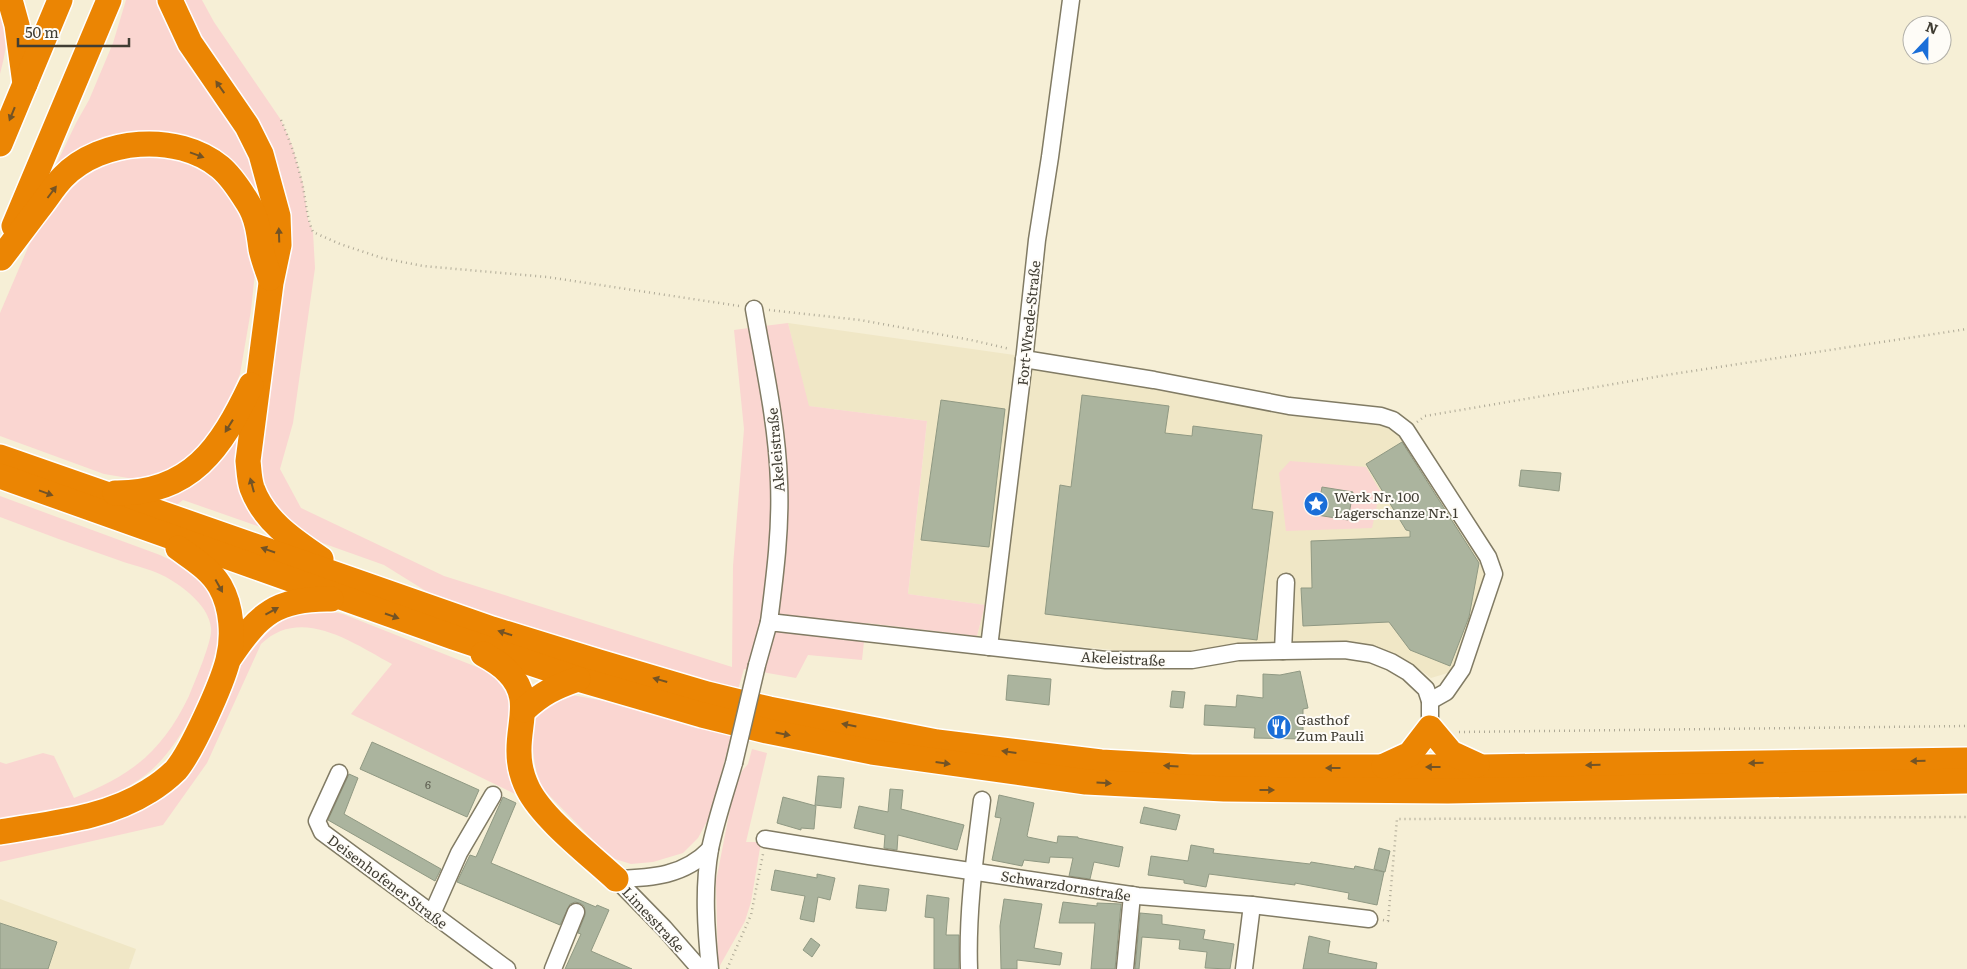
<svg xmlns="http://www.w3.org/2000/svg" width="1967" height="969" font-family="Literata,serif">
  <rect width="100%" height="100%" fill="#f6efd6"/>
  <g fill="#f0e7c6">
    <path d="M788 323 1021 356 1409 430 1495 559 1451 672 1431 678 1415 666 1383 650 1345 642 1242 645 1162 655 977 636 985 605 908 594 927 421 808 406Z"/>
    <path d="M0 899 136 949 129 969H0Z"/>
  </g>
  <g fill="#fad6d1">
    <path d="M0 0C7 33 9 41 0 74Z"/>
    <path d="M126 0H162L239 127 272 214 197 146 53 171 76 123 89 100 113 43Z"/>
    <path d="M178 0H202L214 22 281 120 292 145 303 184 308 219 313 232 315 268 293 423 280 469 301 508 444 576 732 667 733 566 744 429 734 330 788 323 809 406 927 421 908 594 985 605 977 636 866 623 862 660 808 655 796 678 744 669 737 693 512 624 437 598 384 565 311 539 286 525 264 496 257 447 285 285 287 255V216Z"/>
    <path d="M170 154 220 178 244 213 255 273 251 310 240 374 221 420 211 436 170 474 140 480 104 474 0 436V313L41 217 59 190 103 158Z"/>
    <path d="M242 410 266 529 183 500 174 507 146 498Z"/>
    <path d="M1290 461 1366 467 1380 491 1372 528 1286 531 1279 473Z"/>
    <path d="M0 496 160 555C179 564 206 574 214 595 217 603 221 624 221 632 221 639 217 648 215 654 203 697 178 753 140 779 99 807 48 811 0 820V762L6 764 43 753 54 756 74 798C131 776 162 752 189 696 194 683 213 640 211 628 209 607 187 590 171 580 156 570 134 566 118 560 78 546 39 532 0 517Z"/>
    <path d="M320 609 343 614 497 675 513 699 507 767 515 794 351 714 392 664C353 643 301 605 261 644L207 763 163 825 0 862V840L149 803 246 643 274 615Z"/>
    <path d="M562 695H572L626 705 731 736 710 816 698 838 683 853 653 862 631 864 615 859 600 847 541 787C533 764 531 742 534 717Z"/>
    <path d="M752 749 767 753 746 842H761L751 902 745 921 718 969 716 881 734 789 742 771 748 764Z"/>
  </g>
  <g fill="#abb49e" stroke="#909983">
    <path d="M1082 395 1169 406 1165 433 1192 436 1193 426 1262 435 1252 509 1273 512 1257 640 1045 614 1060 485 1071 487Z"/>
    <path d="M941 400 1005 409 989 547 921 540Z"/>
    <path d="M1402 442 1479 563 1469 617 1450 666 1410 650 1389 622 1303 626 1301 588H1312L1311 541 1410 537V531L1406 530 1366 464Z"/>
    <path d="M1521 470 1561 473 1559 491 1519 486Z"/>
    <path d="M1322 487 1353 492 1348 520 1317 515Z"/>
    <path d="M1300 671 1308 708 1303 709V739L1254 738 1255 728 1204 725 1205 705 1236 707 1237 695 1263 698V674L1280 675Z"/>
    <path d="M1008 675 1051 679 1049 705 1006 700Z"/>
    <path d="M1172 691 1185 692 1183 708 1170 707Z"/>
    <path d="M372 742 479 790 467 817 360 769Z"/>
    <path d="M349 774 358 778 344 814 441 869 435 881 328 820Z"/>
    <path d="M818 776 844 778 841 808 815 805Z"/>
    <path d="M890 789 903 790 901 809 964 825 957 850 898 835 897 850 884 848 885 835 854 828 859 806 888 812Z"/>
    <path d="M999 795 1034 803 1027 836 1028 837 1057 843 1058 836 1078 837V838L1123 847 1119 867 1094 862 1090 879 1069 876 1073 858 1050 857 1049 863 1024 860 1022 866 992 860 1001 818 995 817Z"/>
    <path d="M503 797 516 803 491 863 596 907 597 905 609 910 591 951 632 969H565L581 934 578 933 585 915 584 906 580 903 575 902 570 904 560 925 457 882 470 855 476 857Z"/>
    <path d="M783 797 816 806 814 829 801 828V830L777 823Z"/>
    <path d="M1144 807 1180 815 1176 830 1140 823Z"/>
    <path d="M1191 845 1214 849 1213 853 1310 864 1311 862 1354 869 1355 866 1384 872 1377 905 1348 899 1349 893 1295 883V885L1209 874 1206 887 1184 883V880L1148 875 1151 856 1188 861Z"/>
    <path d="M1379 848 1390 851 1385 872 1374 869Z"/>
    <path d="M775 870 817 878V874L835 878 830 900 818 897 814 922 800 919 805 896 771 890Z"/>
    <path d="M859 885 889 889 886 911 856 908Z"/>
    <path d="M927 895 949 898 946 935H959V969H934V918L925 917Z"/>
    <path d="M1004 899 1042 904 1034 948 1062 953 1060 965 1017 960V969H1001L1000 926Z"/>
    <path d="M1063 902 1097 906V903L1121 904 1115 969H1091L1095 923H1059Z"/>
    <path d="M1140 913 1162 915V924L1205 930 1203 939 1234 944 1230 969 1205 968 1207 952 1179 949 1180 940 1142 937 1139 969H1135Z"/>
    <path d="M0 923 57 942 48 969H0Z"/>
    <path d="M1309 936 1330 941 1328 953 1377 963 1376 969H1303Z"/>
    <path d="M811 938 820 945 812 957 803 950Z"/>
  </g>
  <g fill="none" stroke-linecap="round" stroke-linejoin="round">
    <defs>
      <g id="minor">
        <path d="M754 309C764 366 777 423 779 482 781 529 775 575 769 622"/>
        <path d="M1024 359 1154 380 1289 406 1381 416 1393 420 1406 430 1488 557 1494 574 1462 669 1446 692 1430 701"/>
        <path d="M989 647 1025 352 1037 240 1050 157 1071 0"/>
        <path d="M1283 651 1286 582"/>
        <path d="M757 665 769 622 1106 660H1192L1238 652 1283 651 1345 650 1371 654 1391 662 1408 672 1426 689 1430 701V728"/>
        <path d="M339 773 317 821 322 832 507 969"/>
        <path d="M765 839 869 856 1138 896 1252 905 1369 919"/>
        <path d="M616 879 664 928 700 969"/>
        <path d="M616 879C652 878 684 876 710 849"/>
        <path d="M432 914 459 853 493 795"/>
        <path d="M553 969 576 912"/>
        <path d="M710 969C706 930 703 888 710 849 716 820 726 791 734 763"/>
        <path d="M969 969C967 912 975 856 982 800"/>
        <path d="M1125 969 1132 895"/>
        <path d="M1244 969 1252 905"/>
      </g>
      <g id="highway">
        <path d="M10 0 17 25 25 84"/>
        <path d="M170 0 190 43 247 126 261 154 278 216 279 245 271 283 248 461C249 469 249 479 252 488 264 521 293 540 321 559"/>
        <path d="M0 144 60 0"/>
        <path d="M14 226 109 0"/>
        <path d="M1 258C15 240 28 222 42 204 49 195 55 185 63 177 101 138 177 132 220 167 231 176 240 190 248 203 257 217 259 233 261 249 263 259 267 269 270 278"/>
        <path d="M0 457 492 629 599 662 707 694 769 709 937 742 1101 762 1192 767H1482L1967 760"/>
        <path d="M0 476 453 637 578 679 702 715 767 731 872 752 1086 782 1224 789 1448 791 1967 781"/>
        <path d="M115 493C191 494 221 448 251 385"/>
        <path d="M483 654C492 659 502 665 508 672 533 697 518 723 519 752 519 765 522 777 528 789 543 819 590 855 616 879"/>
        <path d="M230 657C259 614 277 598 331 599"/>
        <path d="M524 710C542 693 555 687 578 679"/>
        <path d="M1384 766 1410 754 1430 728 1451 753 1477 765"/>
        <path d="M0 832C50 823 105 819 149 791 159 785 168 778 176 770 192 751 222 684 228 660 234 637 232 607 220 586 210 569 193 559 178 548"/>
      </g>
    </defs>
    <use href="#minor" stroke="#817b64" stroke-width="19"/>
    <use href="#highway" stroke="#fff" stroke-width="28"/>
    <g stroke="#aea996" stroke-width="2.5" stroke-dasharray="1 4" stroke-linecap="butt">
      <path d="M281 120C290 141 297 161 302 183 306 199 306 216 313 232L340 244 382 258 423 266 547 277 739 306"/>
      <path d="M769 310 860 320 971 340 1010 349"/>
      <path d="M1417 422 1425 416 1673 374 1967 329"/>
      <path d="M1459 732 1967 726"/>
      <path d="M1383 920 1388 921 1397 819 1967 817"/>
      <path d="M727 969 751 915 763 854"/>
    </g>
    <use href="#minor" stroke="#fff" stroke-width="16"/>
    <use href="#highway" stroke="#eb8503" stroke-width="25"/>
    <defs>
      <path id="minor-bridge" d="M734 763 757 665"/>
    </defs>
    <use href="#minor-bridge" stroke="#817b64" stroke-width="19" stroke-linecap="butt"/>
    <use href="#minor-bridge" stroke="#fff" stroke-width="16"/>
  </g>
  <defs><path id="oneway-solid" d="M-6-.8H1V-3.2L6.5 0L1 3.2V.8H-6Z" transform="scale(1.25)"/></defs>
  <g fill="#735325">
    <use href="#oneway-solid" transform="translate(220 87) rotate(-125)"/>
    <use href="#oneway-solid" transform="translate(12 114) rotate(112)"/>
    <use href="#oneway-solid" transform="translate(197 155) rotate(20)"/>
    <use href="#oneway-solid" transform="translate(52 192) rotate(-53)"/>
    <use href="#oneway-solid" transform="translate(279 235) rotate(-92)"/>
    <use href="#oneway-solid" transform="translate(229 426) rotate(122)"/>
    <use href="#oneway-solid" transform="translate(252 485) rotate(-105)"/>
    <use href="#oneway-solid" transform="translate(46 493) rotate(20)"/>
    <use href="#oneway-solid" transform="translate(268 550) rotate(-161)"/>
    <use href="#oneway-solid" transform="translate(219 586) rotate(61)"/>
    <use href="#oneway-solid" transform="translate(272 611) rotate(-29)"/>
    <use href="#oneway-solid" transform="translate(392 616) rotate(19)"/>
    <use href="#oneway-solid" transform="translate(505 633) rotate(-162)"/>
    <use href="#oneway-solid" transform="translate(660 680) rotate(-164)"/>
    <use href="#oneway-solid" transform="translate(849 725) rotate(-169)"/>
    <use href="#oneway-solid" transform="translate(783 734) rotate(11)"/>
    <use href="#oneway-solid" transform="translate(1009 752) rotate(-172)"/>
    <use href="#oneway-solid" transform="translate(1918 761) rotate(179)"/>
    <use href="#oneway-solid" transform="translate(943 763) rotate(8)"/>
    <use href="#oneway-solid" transform="translate(1756 763) rotate(179)"/>
    <use href="#oneway-solid" transform="translate(1593 765) rotate(179)"/>
    <use href="#oneway-solid" transform="translate(1171 766) rotate(-177)"/>
    <use href="#oneway-solid" transform="translate(1433 767) rotate(180)"/>
    <use href="#oneway-solid" transform="translate(1333 768) rotate(180)"/>
    <use href="#oneway-solid" transform="translate(1104 783) rotate(3)"/>
    <use href="#oneway-solid" transform="translate(1267 790)"/>
  </g>
  <defs>
    <symbol id="sight-disc" viewBox="-11 -11 22 22"><circle r="9.5" fill="#1a6ed8" stroke="#fefcf7"/><path d="M0-6L1.8-2.2L6-1.7L2.9 1.2L3.7 5.4L0 3.3L-3.7 5.4L-2.9 1.2L-6-1.7L-1.8-2.2Z" fill="#fff"/></symbol>
    <symbol id="restaurant-disc" viewBox="-11 -11 22 22"><circle r="9.5" fill="#1a6ed8" stroke="#fefcf7"/><path d="M-5-6h1v4h1v-4h1v4h1v-4h1v5L-1.5 .5V6h-2V.5L-5-1ZM5-6V6H3V1.5H1.5Q1.5-4 5-6Z" fill="#fff"/></symbol>
  </defs>
  <g fill-rule="evenodd">
    <use href="#sight-disc" x="1302" y="490" width="28" height="28"/>
    <use href="#restaurant-disc" x="1265" y="713" width="28" height="28"/>
  </g>
  <g text-anchor="middle" dominant-baseline="central" stroke-width="4" stroke-linejoin="round" paint-order="stroke">
    <g font-size="11" fill="#5b5b4e">
      <text x="428" y="784">6</text>
    </g>
    <g font-size="14" fill="#403d33" stroke="#fefcf7">
      <text transform="translate(1028 323) rotate(-84)">Fort-Wrede-Straße</text>
      <text transform="translate(775 450) rotate(-95)">Akeleistraße</text>
      <text transform="translate(1123 658) rotate(3)">Akeleistraße</text>
      <text transform="translate(388 881) rotate(37)">Deisenhofener Straße</text>
      <text transform="translate(1066 885) rotate(9)">Schwarzdornstraße</text>
      <text transform="translate(654 919) rotate(47)">Limesstraße</text>
    </g>
    <g font-size="14" fill="#403d33" stroke="#fefcf7" text-anchor="start">
      <text x="1334" y="496">Werk Nr. 100<tspan x="1334" dy="16">Lagerschanze Nr. 1</tspan></text>
      <text x="1296" y="719">Gasthof<tspan x="1296" dy="16">Zum Pauli</tspan></text>
    </g>
  </g>
  <g transform="translate(1927 40) rotate(22)"><circle r="24" fill="#fefcf7" stroke="#b2b0a9"/>
  <path d="M0-4L9 19L0 12L-9 19Z" fill="#1a6ed8"/>
  <text y="-8" font-size="14" font-weight="bold" text-anchor="middle" fill="#403d33">N</text>
  </g>
  <path d="M18 38v8h111v-8" fill="none" stroke="#403d33" stroke-width="2.5"/>
  <text x="25" y="38" font-size="15" fill="#403d33" stroke="#fefcf7" stroke-width="4" paint-order="stroke">50 m</text>
</svg>
